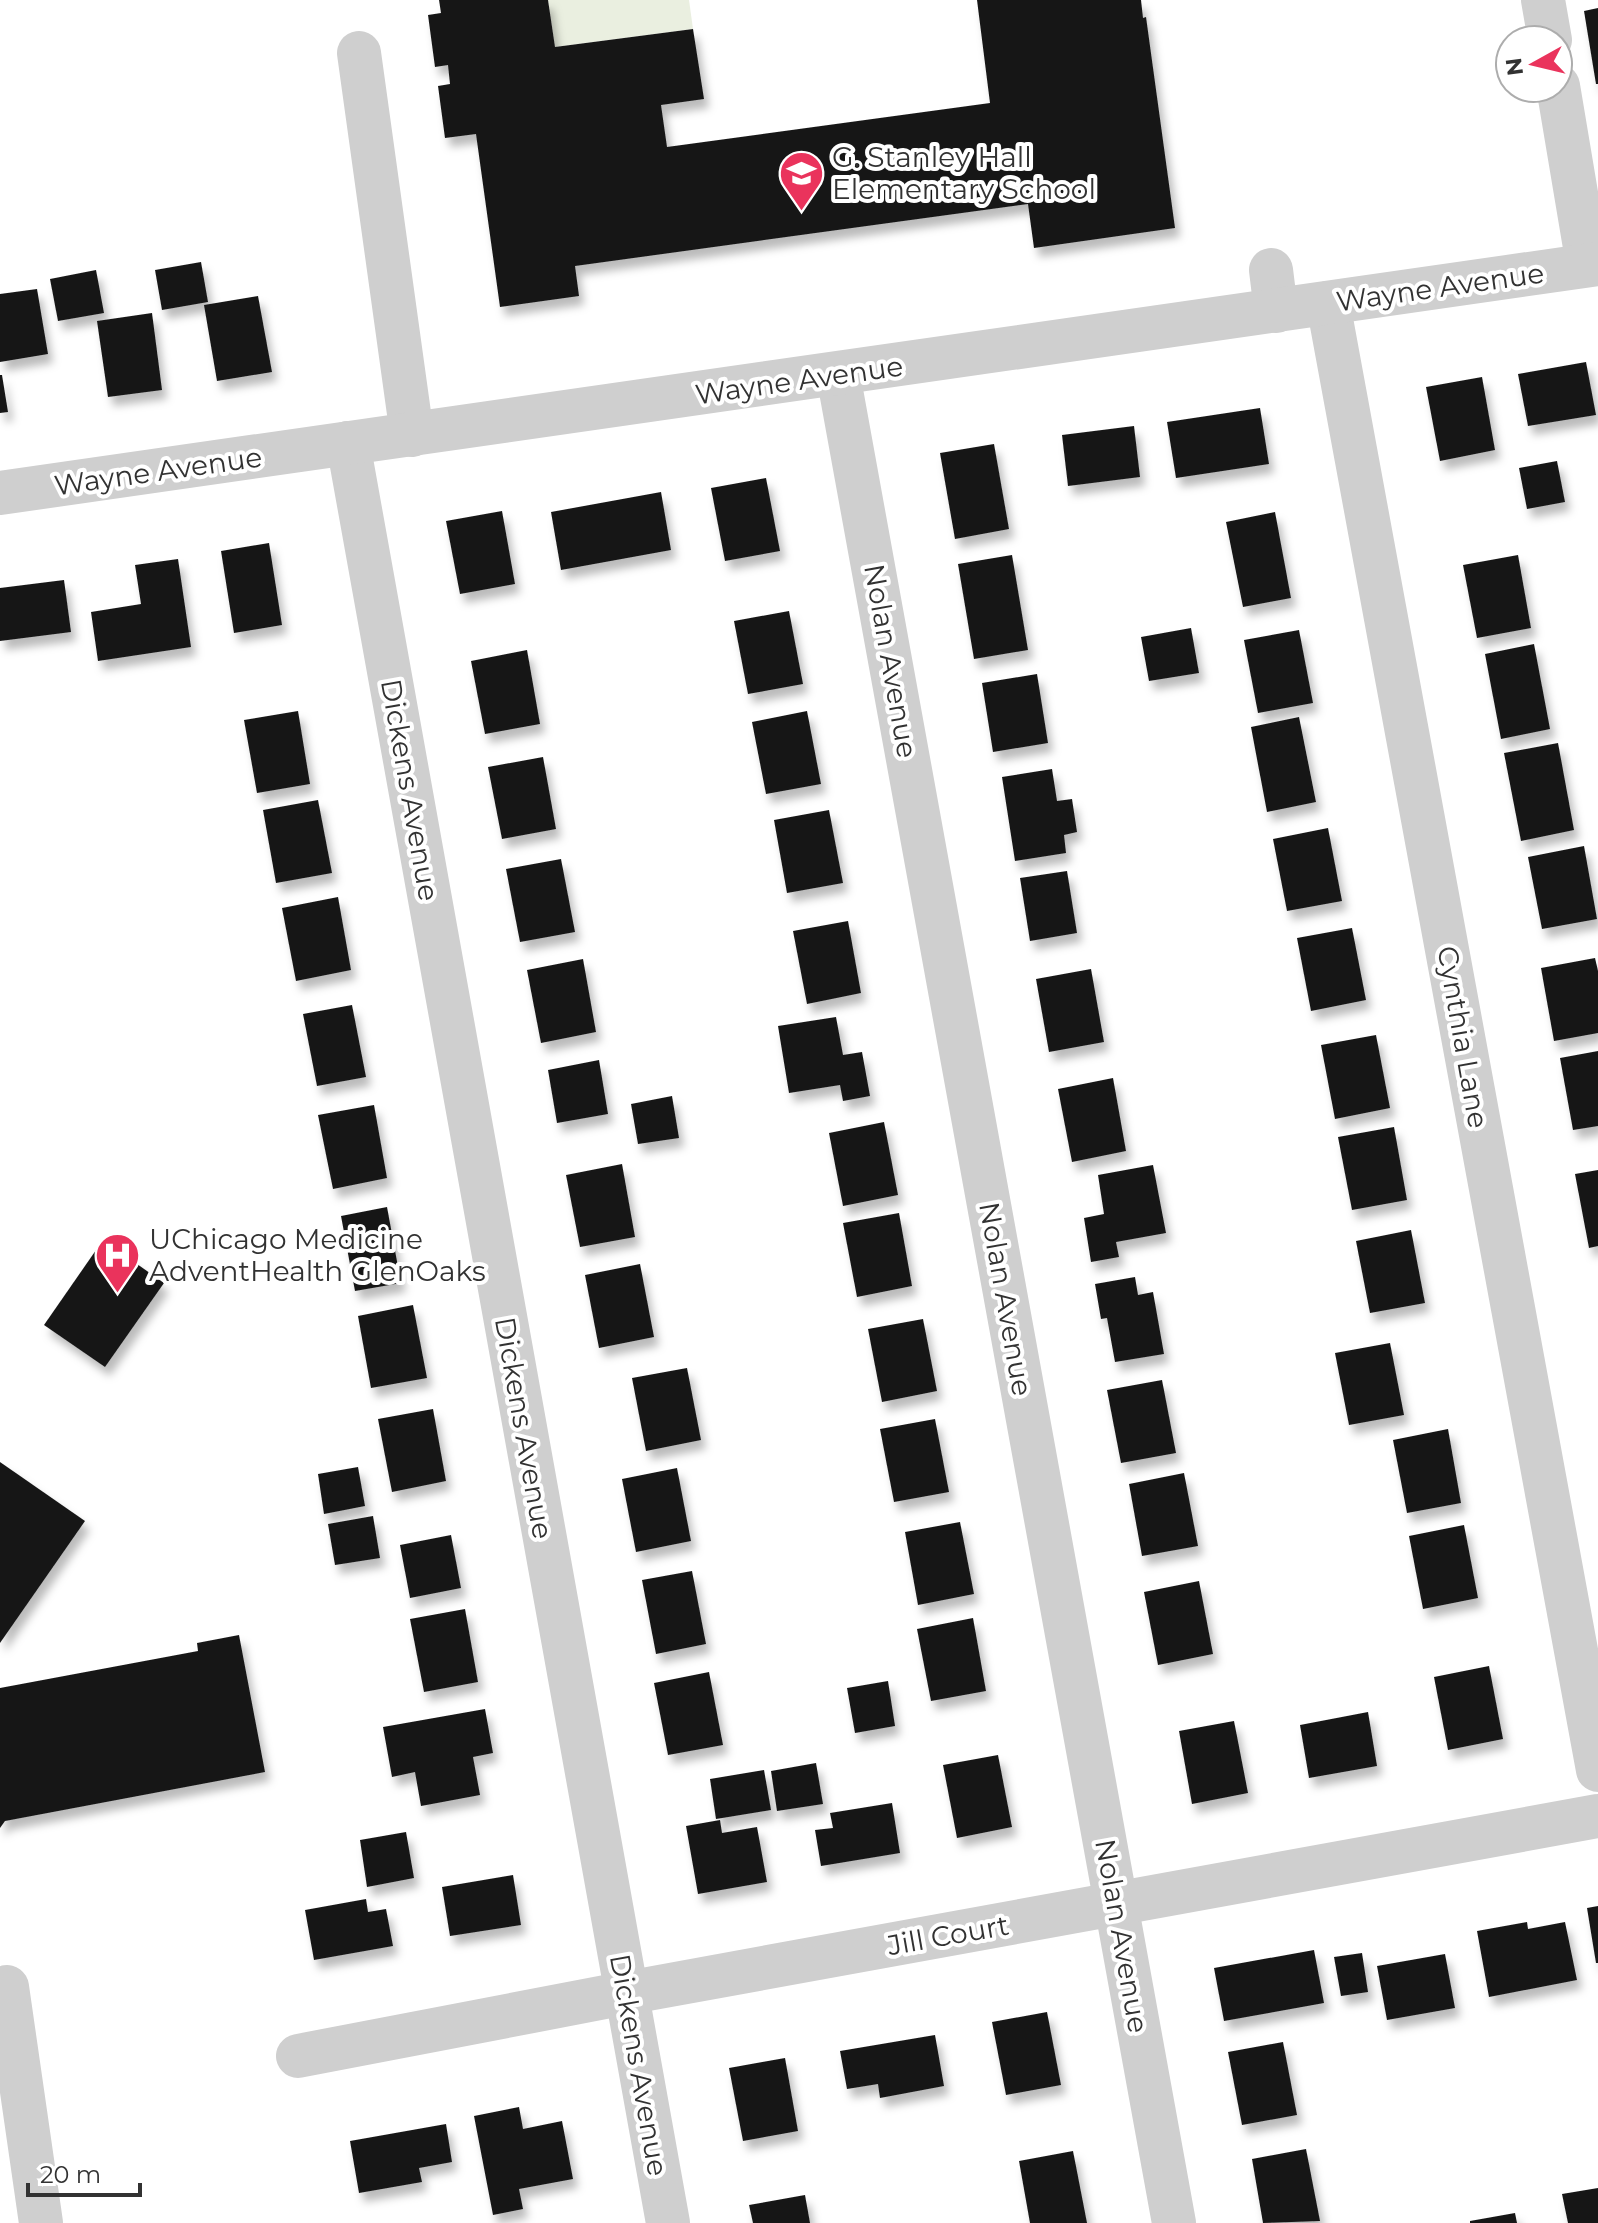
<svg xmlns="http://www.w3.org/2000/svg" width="1598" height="2223" font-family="Montserrat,sans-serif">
  <defs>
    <filter id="shadow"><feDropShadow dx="5" dy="9" stdDeviation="4" flood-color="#0004"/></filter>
  </defs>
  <rect width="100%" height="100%" fill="#fff"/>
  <path fill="#eaefe0" d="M548 0H689L693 29 555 47Z"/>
  <g fill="#191919" filter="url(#shadow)">
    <path d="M439 0H548L555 47 693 29 704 99 661 105 667 147 990 103 977 0H1141L1143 18 1146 17 1175 228 1034 248 1028 204 575 266 579 296 500 307 476 134 445 138 438 86 450 84 448 65 435 67 428 15 441 13Z"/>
    <path d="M1598 8V84H1596L1584 11Z"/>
    <path d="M201 262 208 302 162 310 155 270Z"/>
    <path d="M96 270 104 313 58 321 50 279Z"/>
    <path d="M37 289 48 354 0 362V294Z"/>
    <path d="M258 296 272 372 217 381 204 305Z"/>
    <path d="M152 313 162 390 108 397 97 321Z"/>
    <path d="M1586 362 1596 415 1528 426 1518 374Z"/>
    <path d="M0 375H2L8 412 0 413Z"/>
    <path d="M1482 377 1495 450 1440 461 1426 387Z"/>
    <path d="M1260 408 1269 464 1176 478 1167 422Z"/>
    <path d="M1134 426 1140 477 1068 486 1062 435Z"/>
    <path d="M994 444 1009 529 955 539 940 453Z"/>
    <path d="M1557 461 1565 502 1527 509 1519 468Z"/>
    <path d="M766 478 780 551 725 561 711 488Z"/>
    <path d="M661 492 671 550 561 570 551 512Z"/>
    <path d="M502 511 515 584 460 594 446 521Z"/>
    <path d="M1275 512 1291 598 1243 607 1226 522Z"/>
    <path d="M269 543 282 625 234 633 221 551Z"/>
    <path d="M1012 555 1028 650 974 659 958 564Z"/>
    <path d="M1518 555 1531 628 1477 638 1463 565Z"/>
    <path d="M178 559 191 647 98 661 91 612 141 604 135 565Z"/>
    <path d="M64 580 71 632 0 641V588Z"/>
    <path d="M789 611 803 684 748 694 734 621Z"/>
    <path d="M1191 628 1199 673 1149 681 1141 637Z"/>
    <path d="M1299 630 1313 703 1258 713 1244 640Z"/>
    <path d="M1534 644 1550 729 1501 739 1485 654Z"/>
    <path d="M527 650 540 724 485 734 471 661Z"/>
    <path d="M1037 674 1048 743 993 752 982 683Z"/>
    <path d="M298 711 310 784 257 793 244 720Z"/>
    <path d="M807 711 821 784 766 794 752 722Z"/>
    <path d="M1299 717 1316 802 1267 812 1251 727Z"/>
    <path d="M1558 743 1574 830 1521 841 1504 753Z"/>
    <path d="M543 757 556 829 502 839 488 767Z"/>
    <path d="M1052 769 1057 801 1072 799 1077 832 1064 835 1066 853 1015 861 1002 777Z"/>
    <path d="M318 800 332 873 276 883 263 810Z"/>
    <path d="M829 810 843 883 787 893 774 820Z"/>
    <path d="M1328 828 1342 901 1287 911 1273 839Z"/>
    <path d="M1584 846 1597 919 1542 929 1528 857Z"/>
    <path d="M561 859 575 932 520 942 506 869Z"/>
    <path d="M1067 871 1077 933 1030 941 1020 878Z"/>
    <path d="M338 897 351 970 296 981 282 908Z"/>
    <path d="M848 921 861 993 807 1004 793 931Z"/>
    <path d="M1352 928 1366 1000 1311 1011 1297 938Z"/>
    <path d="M1595 958 1598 971V1033L1554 1041 1541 968Z"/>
    <path d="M583 959 596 1032 541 1043 527 970Z"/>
    <path d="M1091 969 1104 1042 1049 1052 1036 979Z"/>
    <path d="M352 1005 366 1077 317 1086 303 1014Z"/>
    <path d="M836 1017 843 1055 862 1052 870 1096 843 1101 840 1085 789 1093 778 1026Z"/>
    <path d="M1376 1035 1390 1108 1335 1119 1321 1045Z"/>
    <path d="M1598 1051V1126L1573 1130 1560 1058Z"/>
    <path d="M599 1060 608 1114 557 1123 548 1070Z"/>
    <path d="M1113 1078 1126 1151 1072 1162 1058 1089Z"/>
    <path d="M672 1096 679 1138 638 1144 631 1104Z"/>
    <path d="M374 1105 387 1178 333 1189 318 1115Z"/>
    <path d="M884 1122 898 1195 843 1206 829 1133Z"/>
    <path d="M1394 1127 1407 1200 1352 1210 1338 1137Z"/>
    <path d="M622 1164 635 1237 580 1247 566 1175Z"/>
    <path d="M1153 1165 1166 1233 1116 1242 1119 1257 1091 1262 1084 1218 1104 1214 1098 1175Z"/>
    <path d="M1598 1170V1246L1589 1248 1575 1174Z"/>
    <path d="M387 1207 401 1283 355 1291 341 1216Z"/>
    <path d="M899 1213 912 1286 857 1297 843 1223Z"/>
    <path d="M1411 1230 1425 1303 1370 1313 1356 1241Z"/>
    <path d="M103 1240 164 1283 105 1367 44 1325Z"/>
    <path d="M640 1264 654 1337 599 1348 585 1275Z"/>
    <path d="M1135 1277 1138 1295 1153 1292 1164 1354 1115 1362 1107 1318 1101 1319 1095 1284Z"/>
    <path d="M413 1305 427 1378 371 1388 358 1316Z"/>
    <path d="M923 1319 937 1391 882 1402 868 1329Z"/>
    <path d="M1390 1343 1404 1415 1349 1425 1335 1353Z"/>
    <path d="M687 1368 701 1440 646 1451 632 1378Z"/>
    <path d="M1162 1380 1176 1453 1121 1463 1107 1390Z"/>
    <path d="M433 1409 446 1481 392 1492 378 1419Z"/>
    <path d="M935 1419 949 1492 894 1502 880 1429Z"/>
    <path d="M1448 1429 1461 1503 1407 1513 1393 1440Z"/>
    <path d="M0 1462 85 1521 0 1643Z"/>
    <path d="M358 1467 365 1506 324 1514 318 1474Z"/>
    <path d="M677 1468 691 1541 636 1552 622 1479Z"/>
    <path d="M1184 1473 1198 1546 1142 1556 1129 1484Z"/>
    <path d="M373 1516 380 1558 335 1565 328 1524Z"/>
    <path d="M960 1522 974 1594 918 1605 905 1532Z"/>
    <path d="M1464 1525 1478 1598 1423 1609 1409 1536Z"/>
    <path d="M451 1535 461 1588 410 1598 400 1545Z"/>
    <path d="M692 1571 706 1644 656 1654 642 1580Z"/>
    <path d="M1199 1581 1213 1654 1158 1665 1144 1592Z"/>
    <path d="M465 1609 478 1682 424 1692 410 1619Z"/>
    <path d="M973 1618 986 1691 931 1701 917 1629Z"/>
    <path d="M239 1635 265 1772 5 1821 0 1828V1688L198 1651 197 1643Z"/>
    <path d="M1489 1666 1503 1739 1448 1750 1434 1677Z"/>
    <path d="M709 1672 723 1745 668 1755 654 1683Z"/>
    <path d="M888 1681 895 1726 855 1733 847 1688Z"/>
    <path d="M485 1709 493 1753 473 1757 480 1795 421 1806 415 1772 392 1777 383 1727Z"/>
    <path d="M1368 1712 1377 1766 1309 1778 1300 1725Z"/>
    <path d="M1234 1721 1248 1793 1192 1804 1179 1731Z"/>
    <path d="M998 1755 1012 1827 957 1838 943 1765Z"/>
    <path d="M816 1763 823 1804 777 1811 771 1771Z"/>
    <path d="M764 1770 771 1810 716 1819 710 1779Z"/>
    <path d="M892 1803 900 1853 821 1866 815 1830 833 1828 830 1813Z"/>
    <path d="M720 1820 722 1833 757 1827 767 1882 698 1894 686 1826Z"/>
    <path d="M406 1832 414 1878 367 1887 360 1840Z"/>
    <path d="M513 1875 521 1925 450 1936 442 1887Z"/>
    <path d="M366 1899 368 1912 386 1909 393 1946 314 1960 305 1910Z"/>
    <path d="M1598 1906V1963H1596L1587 1908Z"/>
    <path d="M1527 1922 1528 1929 1565 1922 1577 1980 1489 1997 1477 1931Z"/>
    <path d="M1314 1950 1324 2003 1224 2021 1214 1968Z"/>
    <path d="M1362 1953 1368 1992 1341 1996 1334 1957Z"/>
    <path d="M1445 1954 1455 2008 1387 2020 1377 1966Z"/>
    <path d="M1047 2012 1061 2085 1006 2095 992 2022Z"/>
    <path d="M935 2035 944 2086 880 2098 878 2084 847 2089 840 2051Z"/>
    <path d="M1283 2042 1297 2115 1242 2125 1228 2052Z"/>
    <path d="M785 2058 798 2131 743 2141 729 2068Z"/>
    <path d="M519 2107 523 2129 562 2121 573 2179 519 2189 523 2209 493 2215 474 2116Z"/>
    <path d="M446 2124 452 2162 419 2168 422 2182 359 2193 350 2141Z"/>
    <path d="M1306 2149 1320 2221 1263 2223 1252 2159Z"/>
    <path d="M1073 2151 1087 2223H1030L1019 2161Z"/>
    <path d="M1598 2188V2223H1568L1562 2194Z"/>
    <path d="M805 2195 810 2223H753L749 2205Z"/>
    <path d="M1515 2213 1517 2223H1470V2221Z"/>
  </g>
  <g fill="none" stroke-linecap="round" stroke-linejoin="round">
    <g stroke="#cfcfcf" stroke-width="44">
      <path d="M1543 0 1550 40"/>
      <path d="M359 53 412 435"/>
      <path d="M1558 86 1588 265"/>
      <path d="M1271 270 1276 311"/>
      <path d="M1328 303 1598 1770"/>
      <path d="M838 374 1174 2223"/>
      <path d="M348 443 668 2223"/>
      <path d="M0 493 1598 264"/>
      <path d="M7 1987 41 2223"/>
      <path d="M298 2056 626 1993 1598 1816"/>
    </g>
  </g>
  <defs>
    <symbol id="school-pin" viewBox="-11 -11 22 30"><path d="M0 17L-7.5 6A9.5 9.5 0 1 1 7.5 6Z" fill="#ea335c" stroke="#fff"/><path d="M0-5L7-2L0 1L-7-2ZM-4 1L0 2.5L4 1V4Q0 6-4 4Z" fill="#fff"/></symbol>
    <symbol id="hospital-pin" viewBox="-11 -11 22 30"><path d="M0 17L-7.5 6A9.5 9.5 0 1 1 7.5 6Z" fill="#ea335c" stroke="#fff"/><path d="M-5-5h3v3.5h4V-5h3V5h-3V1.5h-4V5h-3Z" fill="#fff"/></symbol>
  </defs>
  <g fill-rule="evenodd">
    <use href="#school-pin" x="776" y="148" width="51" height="69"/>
    <use href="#hospital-pin" x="92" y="1230" width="51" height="69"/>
  </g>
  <g text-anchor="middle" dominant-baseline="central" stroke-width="8" stroke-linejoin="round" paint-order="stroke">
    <g font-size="28" fill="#323232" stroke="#fff" text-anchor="start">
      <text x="832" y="157">G. Stanley Hall<tspan x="832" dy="32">Elementary School</tspan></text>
      <text x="149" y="1239">UChicago Medicine<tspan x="149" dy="32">AdventHealth GlenOaks</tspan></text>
    </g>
    <g font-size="28" fill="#323232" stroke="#fff">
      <text transform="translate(1440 287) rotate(-8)">Wayne Avenue</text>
      <text transform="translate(799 380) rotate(-8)">Wayne Avenue</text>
      <text transform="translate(158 471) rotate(-8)">Wayne Avenue</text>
      <text transform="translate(891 661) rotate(80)">Nolan Avenue</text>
      <text transform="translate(410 790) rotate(80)">Dickens Avenue</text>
      <text transform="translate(1463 1037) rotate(80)">Cynthia Lane</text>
      <text transform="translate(1006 1299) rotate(80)">Nolan Avenue</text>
      <text transform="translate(524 1428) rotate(80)">Dickens Avenue</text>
      <text transform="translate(948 1935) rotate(-10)">Jill Court</text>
      <text transform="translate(1122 1936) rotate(80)">Nolan Avenue</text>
      <text transform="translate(639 2065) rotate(80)">Dickens Avenue</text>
    </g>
  </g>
  <g transform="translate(1534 64) rotate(262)"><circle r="38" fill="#ffffff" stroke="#adadad" stroke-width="2"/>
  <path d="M0-6L14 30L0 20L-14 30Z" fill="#ea335c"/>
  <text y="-12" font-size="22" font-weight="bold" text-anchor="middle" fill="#323232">N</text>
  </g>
  <path d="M28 2183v12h112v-12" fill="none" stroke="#323232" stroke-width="4"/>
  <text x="40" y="2183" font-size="24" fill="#323232" stroke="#ffffff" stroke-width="6" paint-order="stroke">20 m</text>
</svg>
